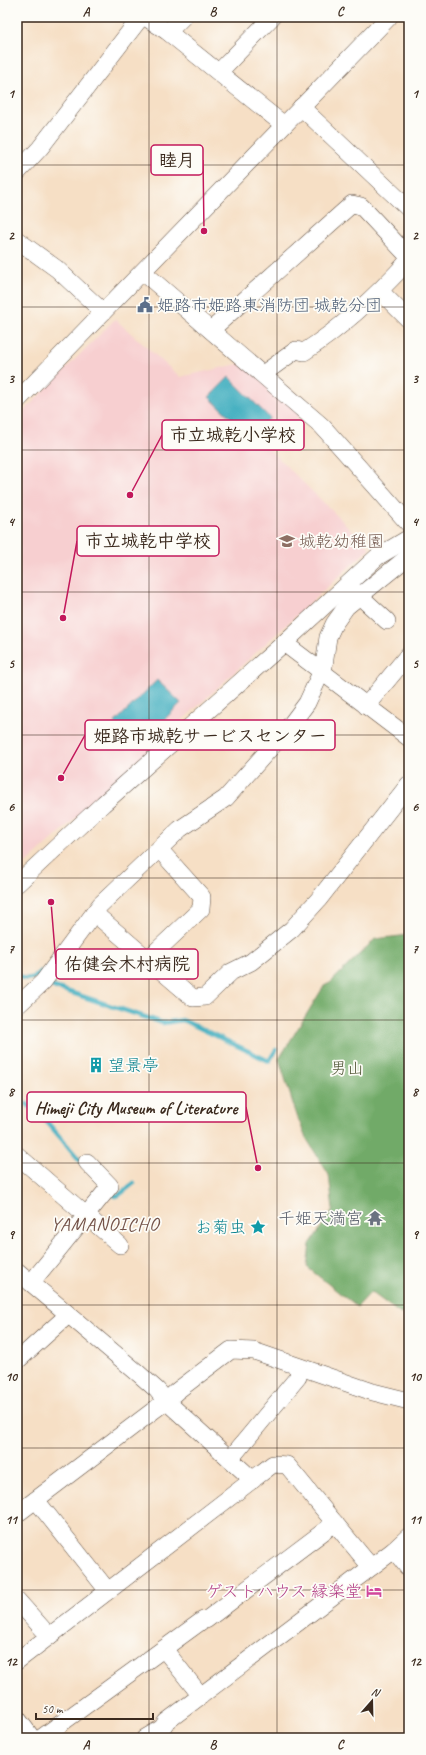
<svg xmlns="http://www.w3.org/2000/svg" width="426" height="1755" font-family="Caveat,'Klee One',sans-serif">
  <rect width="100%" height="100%" fill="#fdfcf7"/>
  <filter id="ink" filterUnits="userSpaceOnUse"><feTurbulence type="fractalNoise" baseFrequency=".025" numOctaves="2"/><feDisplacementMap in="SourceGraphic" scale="8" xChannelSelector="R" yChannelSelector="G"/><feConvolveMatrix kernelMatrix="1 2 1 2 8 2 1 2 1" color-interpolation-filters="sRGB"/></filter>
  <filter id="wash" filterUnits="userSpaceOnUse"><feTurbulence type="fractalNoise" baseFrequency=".012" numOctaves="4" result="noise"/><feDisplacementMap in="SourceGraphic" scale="16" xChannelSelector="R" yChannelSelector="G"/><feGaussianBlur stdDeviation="0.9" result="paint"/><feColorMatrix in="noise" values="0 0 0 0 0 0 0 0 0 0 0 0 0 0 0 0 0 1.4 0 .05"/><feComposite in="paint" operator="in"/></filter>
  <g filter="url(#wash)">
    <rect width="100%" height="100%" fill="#f6dfc5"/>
    <path fill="#f7cfd0" d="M115 319 180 377 243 363 303 414 268 448 370 548 17 872V418Z"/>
    <path fill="#71aa68" stroke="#566a43" d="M409 935V1311L401 1314 371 1292 357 1307 307 1267 310 1244 333 1209 329 1175 305 1136 296 1113 279 1059 324 986 330 983 375 939Z"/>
    <g fill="#42afc0" stroke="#3e6c6f">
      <path d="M229 377 270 418 251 437 209 397Z"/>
      <path d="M157 680 181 703 138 746 114 723Z"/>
    </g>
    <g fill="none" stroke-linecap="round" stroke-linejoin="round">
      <g stroke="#42afc0" stroke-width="4.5">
        <path d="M17 975C24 981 35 979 41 972"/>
        <path d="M47 983 54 987 163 1023 182 1020 189 1023 269 1061 276 1050"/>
        <path d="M27 1104 47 1122 83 1164"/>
        <path d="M110 1190 115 1196 119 1195 134 1183"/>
      </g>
    </g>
  </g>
  <g filter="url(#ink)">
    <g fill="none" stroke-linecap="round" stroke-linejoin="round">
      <defs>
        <g id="minor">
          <path d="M145 17 168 32 284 125"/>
          <path d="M168 32 183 17"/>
          <path d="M219 72 272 17"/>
          <path d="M301 107 409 209"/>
          <path d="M17 173 40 148 141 17"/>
          <path d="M17 240 57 269 103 312"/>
          <path d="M143 272 322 426 409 524"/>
          <path d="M380 291 409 320"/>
          <path d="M211 330 352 204 361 206 409 257"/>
          <path d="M263 374 296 350 304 352C343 327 378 294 409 260"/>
          <path d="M17 401 389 17"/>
          <path d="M352 589 387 621"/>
          <path d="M284 643 409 738"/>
          <path d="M366 706 409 654"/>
          <path d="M17 884 103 804 284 643 377 557 409 538"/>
          <path d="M94 913 193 998 205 997 231 972 251 962 292 929 319 899 409 784"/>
          <path d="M148 959 201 909 202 897 159 849"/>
          <path d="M17 1006 43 982 100 905 180 829 226 798 289 727 307 703 324 666 328 637 334 624 346 607 409 556"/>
          <path d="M17 1155 120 1245"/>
          <path d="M17 1271 139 1374 157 1390 166 1401 253 1480"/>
          <path d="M31 1283 110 1186 87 1162"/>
          <path d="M17 1361 68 1315"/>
          <path d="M230 1459 298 1377 299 1367"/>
          <path d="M36 1500 108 1591"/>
          <path d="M17 1514 166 1401 177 1391 231 1350 254 1351 373 1392 409 1401"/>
          <path d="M394 1550 409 1569"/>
          <path d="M17 1600 49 1636"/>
          <path d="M164 1649 201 1696"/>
          <path d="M17 1661 273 1464 287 1465 371 1567"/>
          <path d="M17 1718 32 1738"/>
          <path d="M41 1738 203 1620H206L335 1523"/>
          <path d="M145 1738 162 1728 166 1722 394 1550 409 1536"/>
        </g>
      </defs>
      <use href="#minor" stroke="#574537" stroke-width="18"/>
      <use href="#minor" stroke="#fff" stroke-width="17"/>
    </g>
  </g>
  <path fill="none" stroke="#3b2a1e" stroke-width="1" stroke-opacity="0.55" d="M149 17V1738M277 17V1738M17 165H409M17 307H409M17 450H409M17 592H409M17 735H409M17 878H409M17 1020H409M17 1163H409M17 1305H409M17 1448H409M17 1590H409"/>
  <defs>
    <symbol id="civic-bare" viewBox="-9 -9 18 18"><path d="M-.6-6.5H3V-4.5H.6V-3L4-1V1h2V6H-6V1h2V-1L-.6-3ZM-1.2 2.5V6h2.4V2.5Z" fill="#5c6f8a" stroke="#fdfcf7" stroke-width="2.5" paint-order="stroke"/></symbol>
    <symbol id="school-bare" viewBox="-9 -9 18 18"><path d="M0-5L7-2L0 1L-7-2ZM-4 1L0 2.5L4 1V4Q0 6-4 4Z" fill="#8d6e63" stroke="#fdfcf7" stroke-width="2.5" paint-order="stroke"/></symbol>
    <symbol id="building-bare" viewBox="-9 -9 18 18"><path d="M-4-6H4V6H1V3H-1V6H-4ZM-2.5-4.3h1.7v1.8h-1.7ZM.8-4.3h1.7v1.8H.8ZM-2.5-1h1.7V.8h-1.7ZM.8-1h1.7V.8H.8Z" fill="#0f9aa8" stroke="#fdfcf7" stroke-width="2.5" paint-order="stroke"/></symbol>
    <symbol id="temple-bare" viewBox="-9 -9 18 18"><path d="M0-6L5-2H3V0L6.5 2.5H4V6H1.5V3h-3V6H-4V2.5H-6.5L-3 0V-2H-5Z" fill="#6b7280" stroke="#fdfcf7" stroke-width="2.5" paint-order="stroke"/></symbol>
    <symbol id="sight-bare" viewBox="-9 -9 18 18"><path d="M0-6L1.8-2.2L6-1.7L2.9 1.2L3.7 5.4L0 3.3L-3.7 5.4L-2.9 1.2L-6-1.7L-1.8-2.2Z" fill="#0f9aa8" stroke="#fdfcf7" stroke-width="2.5" paint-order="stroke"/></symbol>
    <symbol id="hotel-bare" viewBox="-9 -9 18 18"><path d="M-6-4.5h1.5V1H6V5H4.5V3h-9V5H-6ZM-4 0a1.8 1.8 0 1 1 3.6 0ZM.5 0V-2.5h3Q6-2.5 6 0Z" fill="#d1479c" stroke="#fdfcf7" stroke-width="2.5" paint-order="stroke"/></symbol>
  </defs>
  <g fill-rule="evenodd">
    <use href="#civic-bare" x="134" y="294" width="22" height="22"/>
    <use href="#school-bare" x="276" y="530" width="22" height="22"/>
    <use href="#building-bare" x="85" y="1054" width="22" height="22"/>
    <use href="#temple-bare" x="364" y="1207" width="22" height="22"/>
    <use href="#sight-bare" x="247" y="1216" width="22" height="22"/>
    <use href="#hotel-bare" x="363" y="1580" width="22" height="22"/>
  </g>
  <g text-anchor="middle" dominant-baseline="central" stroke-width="3.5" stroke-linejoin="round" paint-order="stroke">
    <g font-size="17" fill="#4e5e75" stroke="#fdfcf7" text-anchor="start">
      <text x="157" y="305">姫路市姫路東消防団 城乾分団</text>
    </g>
    <g font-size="17" fill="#785e54" stroke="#fdfcf7" text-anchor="start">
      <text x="299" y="541">城乾幼稚園</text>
    </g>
    <g font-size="17" fill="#0d838f" stroke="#fdfcf7" text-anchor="start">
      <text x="108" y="1065">望景亭</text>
      <text x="246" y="1227" text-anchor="end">お菊虫</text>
    </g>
    <g font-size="17" fill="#535839" stroke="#fdfcf7">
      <text x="347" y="1068">男山</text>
    </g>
    <g font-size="17" fill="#5b616d" stroke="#fdfcf7" text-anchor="end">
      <text x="363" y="1218">千姫天満宮</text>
    </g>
    <g font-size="17" fill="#b23c85" stroke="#fdfcf7" text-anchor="end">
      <text x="362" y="1591">ゲストハウス 縁楽堂</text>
    </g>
    <g font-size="19" letter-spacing="1" fill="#745349" stroke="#fdfcf7">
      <text x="105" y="1224">YAMANOICHO</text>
    </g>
  </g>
  <path fill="none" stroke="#c2185b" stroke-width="1.5" d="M204 231L203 160M130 495L162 435M63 618L77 541M61 778L85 735M51 902L56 964M258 1168L246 1107"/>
  <g fill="#c2185b" stroke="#fdfcf7" stroke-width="1.5">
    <circle cx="204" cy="231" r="4"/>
    <circle cx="130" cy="495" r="4"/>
    <circle cx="63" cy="618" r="4"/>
    <circle cx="61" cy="778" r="4"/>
    <circle cx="51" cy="902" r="4"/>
    <circle cx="258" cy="1168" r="4"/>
  </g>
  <g fill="#fdfcf7" stroke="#c2185b" stroke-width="1.5">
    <rect x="151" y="145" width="52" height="30" rx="4"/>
    <rect x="162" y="420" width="142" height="30" rx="4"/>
    <rect x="77" y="526" width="142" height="30" rx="4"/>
    <rect x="85" y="720" width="250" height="30" rx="4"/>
    <rect x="56" y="949" width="142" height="30" rx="4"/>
    <rect x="27" y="1092" width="219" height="30" rx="4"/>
  </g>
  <g font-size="18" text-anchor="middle" font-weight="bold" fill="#3b2a1e">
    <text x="177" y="166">睦月</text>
    <text x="233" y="441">市立城乾小学校</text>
    <text x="148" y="547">市立城乾中学校</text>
    <text x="210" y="742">姫路市城乾サービスセンター</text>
    <text x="127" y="970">佑健会木村病院</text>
    <text x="136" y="1114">Himeji City Museum of Literature</text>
  </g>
  <rect width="426" height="1755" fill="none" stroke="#fdfcf7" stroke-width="44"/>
  <g transform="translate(372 1701) rotate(20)" stroke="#fdfcf7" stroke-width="3" paint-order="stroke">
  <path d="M0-3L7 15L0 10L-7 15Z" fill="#3b2a1e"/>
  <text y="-6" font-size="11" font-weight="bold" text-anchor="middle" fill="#3b2a1e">N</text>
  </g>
  <path d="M36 1713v6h117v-6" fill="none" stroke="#3b2a1e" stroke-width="2"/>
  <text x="42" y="1713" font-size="12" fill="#3b2a1e" stroke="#fdfcf7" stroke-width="3" paint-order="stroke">50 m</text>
  <rect x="22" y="22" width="382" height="1711" fill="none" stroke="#3b2a1e" stroke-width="1.5"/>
  <g font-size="13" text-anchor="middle" font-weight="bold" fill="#3b2a1e">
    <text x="86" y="16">A</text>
    <text x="213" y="16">B</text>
    <text x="340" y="16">C</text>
    <text x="11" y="98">1</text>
    <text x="415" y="98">1</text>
    <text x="11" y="240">2</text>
    <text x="415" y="240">2</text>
    <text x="11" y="383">3</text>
    <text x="415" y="383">3</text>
    <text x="11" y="526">4</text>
    <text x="415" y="526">4</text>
    <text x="11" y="668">5</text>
    <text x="415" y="668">5</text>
    <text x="11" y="811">6</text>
    <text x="415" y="811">6</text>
    <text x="11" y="953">7</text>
    <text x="415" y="953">7</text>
    <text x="11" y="1096">8</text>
    <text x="415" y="1096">8</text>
    <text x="11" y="1239">9</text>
    <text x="415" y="1239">9</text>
    <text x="11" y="1381">10</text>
    <text x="415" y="1381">10</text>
    <text x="11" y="1524">11</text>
    <text x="415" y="1524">11</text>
    <text x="11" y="1666">12</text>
    <text x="415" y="1666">12</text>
    <text x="86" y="1749">A</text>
    <text x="213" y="1749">B</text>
    <text x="340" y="1749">C</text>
  </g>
</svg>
